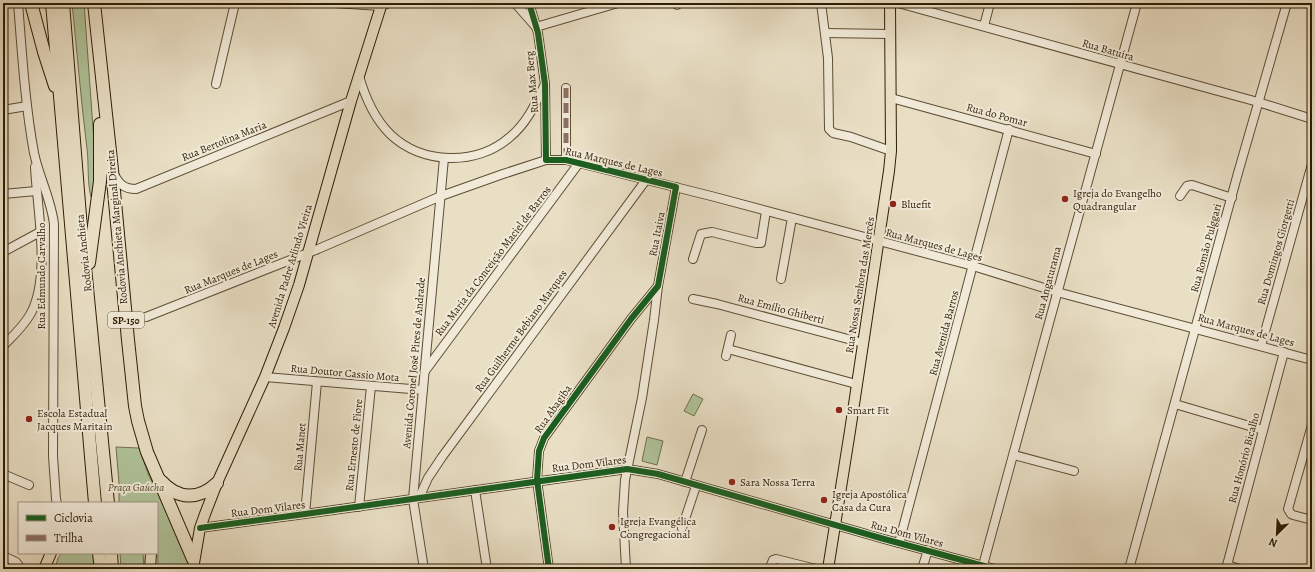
<svg xmlns="http://www.w3.org/2000/svg" width="1315" height="572" font-family="Alegreya,serif">
  <rect width="100%" height="100%" fill="#e9dfc5"/>
  <filter id="stains"><feTurbulence type="fractalNoise" baseFrequency=".005" numOctaves="4"/><feColorMatrix values="0 0 0 0 .2 0 0 0 0 .09 0 0 0 0 .02 0 0 0 .5 -.17"/></filter>
  <radialGradient id="worn" r=".72"><stop offset=".6" stop-color="#630" stop-opacity="0"/><stop offset="1" stop-color="#630" stop-opacity=".3"/></radialGradient>
  <g fill="#b0c39a" stroke="#70704e">
    <path d="M72 3H84L95 156 94 185 91 197C87 182 89 165 87 149 81 100 77 52 72 3Z"/>
    <path d="M693 394 703 399 694 416 684 411Z"/>
    <path d="M647 437 663 441 657 465 642 461Z"/>
    <path d="M116 447 139 448 149 476 163 501 190 558 188 569H158L157 503H119V483Z"/>
    <path d="M62 553H93L94 569H55L58 558Z"/>
    <path d="M120 553H143L144 569H121Z"/>
  </g>
  <g fill="none" stroke-linecap="round" stroke-linejoin="round">
    <defs>
      <g id="minor">
        <path d="M18 3C22 53 25 104 34 153 39 177 51 199 54 224L53 456 56 499 57 503"/>
        <path d="M334 3 381 6 389 3"/>
        <path d="M515 3 536 27 618 3"/>
        <path d="M529 3 538 33 545 84 546 160"/>
        <path d="M821 3 828 58 829 129 833 133 851 137 891 151"/>
        <path d="M898 3 1258 102 1312 119"/>
        <path d="M677 5 679 3"/>
        <path d="M984 26 990 3"/>
        <path d="M825 33 890 34"/>
        <path d="M359 76C365 97 374 118 390 134 422 165 477 166 510 137 527 123 536 103 545 84"/>
        <path d="M216 84 235 3"/>
        <path d="M566 88V160"/>
        <path d="M891 98 1096 154"/>
        <path d="M3 110 27 106"/>
        <path d="M114 174C119 184 124 189 136 189L351 101"/>
        <path d="M3 194 36 191"/>
        <path d="M1180 196 1187 186 1192 185 1232 198"/>
        <path d="M3 252 40 232"/>
        <path d="M693 259 701 234 712 232 756 243H761L766 211"/>
        <path d="M781 279 792 218"/>
        <path d="M693 299 717 304 863 343"/>
        <path d="M146 317 318 249 441 196 503 174 546 160H566L579 163 711 196 973 266 1057 292 1312 360"/>
        <path d="M3 346C13 336 24 326 31 313 51 275 37 209 35 167"/>
        <path d="M1261 346 1312 164"/>
        <path d="M728 349 856 384"/>
        <path d="M726 356 731 335"/>
        <path d="M425 371 579 163"/>
        <path d="M265 377 423 390"/>
        <path d="M1175 404 1263 430"/>
        <path d="M1312 425 1288 509 1291 514 1293 515 1312 520"/>
        <path d="M1014 455 1074 471"/>
        <path d="M3 474 29 485"/>
        <path d="M685 482 702 430"/>
        <path d="M475 490 487 569"/>
        <path d="M419 498 428 478 442 457 646 180"/>
        <path d="M359 507 371 386"/>
        <path d="M305 514 317 382"/>
        <path d="M200 528 305 514 627 469 658 474 884 539 995 569"/>
        <path d="M682 528 696 486"/>
        <path d="M899 543 1009 129"/>
        <path d="M3 556 16 562 19 566 18 569"/>
        <path d="M771 565 773 560 776 559 816 569"/>
        <path d="M1227 565 1240 569"/>
        <path d="M424 569 413 499 444 158"/>
        <path d="M549 569 537 480 539 451 544 438 631 319 658 286"/>
        <path d="M626 569 623 512 625 480 642 398 654 320 658 286 676 187"/>
        <path d="M922 569 928 550"/>
        <path d="M982 569C1033 380 1085 192 1137 3"/>
        <path d="M1129 569 1238 173 1287 3"/>
        <path d="M1226 569 1284 352"/>
      </g>
      <g id="major">
        <path d="M44 569 51 553"/>
        <path d="M150 569 151 553"/>
        <path d="M193 569 200 528 205 514 217 483 265 377 284 328 299 285 351 101 382 3"/>
        <path d="M828 569 850 431 889 171 891 151 890 3"/>
      </g>
      <g id="highway">
        <path d="M31 3 44 52 55 86"/>
        <path d="M52 3 95 503"/>
        <path d="M63 3 80 216 108 503"/>
        <path d="M94 3 112 170 128 340 135 406 138 421 147 452 193 559"/>
        <path d="M89 263 100 181V124"/>
        <path d="M161 481C178 500 199 500 217 483"/>
        <path d="M99 553 101 569"/>
        <path d="M111 553 112 569"/>
      </g>
    </defs>
    <use href="#minor" stroke="#5e4e33" stroke-width="10"/>
    <use href="#major" stroke="#2f1d02" stroke-width="12"/>
    <use href="#highway" stroke="#2f1d02" stroke-width="14"/>
    <use href="#minor" stroke="#f1ead9" stroke-width="8"/>
    <use href="#major" stroke="#e9dfc5" stroke-width="10"/>
    <use href="#highway" stroke="#e9dfc5" stroke-width="12"/>
    <g stroke="#8d6e63" stroke-width="5" stroke-dasharray="10 5" stroke-linecap="butt">
      <path d="M677 5 679 3"/>
      <path d="M566 88V160"/>
    </g>
    <defs>
      <g id="cycleway">
        <path d="M529 3 538 33 545 84 546 160H566L676 187 658 286 631 319 544 438 539 451 537 480 549 569"/>
        <path d="M200 528 305 514 627 469 658 474 884 539 995 569"/>
      </g>
    </defs>
    <use href="#cycleway" stroke="#f1ead9" stroke-width="8"/>
    <use href="#cycleway" stroke="#1b5e20" stroke-width="6"/>
  </g>
  <g fill="#8f2418" stroke="#f1ead9" stroke-width="1.5">
    <circle cx="1065" cy="199" r="4"/>
    <circle cx="893" cy="204" r="4"/>
    <circle cx="839" cy="410" r="4"/>
    <circle cx="29" cy="419" r="4"/>
    <circle cx="732" cy="482" r="4"/>
    <circle cx="824" cy="500" r="4"/>
    <circle cx="612" cy="527" r="4"/>
  </g>
  <g text-anchor="middle" dominant-baseline="central" stroke-width="4" stroke-linejoin="round" paint-order="stroke">
    <rect fill="#f1ead9" stroke="#695a42" stroke-width="1" x="108" y="312" width="36" height="16" rx="3"/>
    <g font-size="10" font-weight="bold" fill="#2f1d02">
      <text x="126" y="320">SP-150</text>
    </g>
    <g font-size="11" fill="#2f1d02" stroke="#f1ead9">
      <text transform="translate(1108 50) rotate(16)">Rua Batuíra</text>
      <text transform="translate(532 82) rotate(-95)">Rua Max Berg</text>
      <text transform="translate(997 115) rotate(15)">Rua do Pomar</text>
      <text transform="translate(224 141) rotate(-22)">Rua Bertolina Maria</text>
      <text transform="translate(614 162) rotate(13)">Rua Marques de Lages</text>
      <text transform="translate(117 227) rotate(-95)">Rodovia Anchieta Marginal Direita</text>
      <text transform="translate(657 234) rotate(-79)">Rua Itaiva</text>
      <text transform="translate(934 245) rotate(15)">Rua Marques de Lages</text>
      <text transform="translate(1206 248) rotate(-75)">Rua Romão Pulggari</text>
      <text transform="translate(1276 252) rotate(-74)">Rua Domingos Giorgetti</text>
      <text transform="translate(84 253) rotate(-96)">Rodovia Anchieta</text>
      <text transform="translate(493 261) rotate(-53)">Rua Maria da Conceição Maciel de Barros</text>
      <text transform="translate(290 266) rotate(-73)">Avenida Padre Arlindo Vieira</text>
      <text transform="translate(231 272) rotate(-22)">Rua Marques de Lages</text>
      <text transform="translate(41 276) rotate(-90)">Rua Edmundo Carvalho</text>
      <text transform="translate(1048 283) rotate(-75)">Rua Angaturama</text>
      <text transform="translate(860 285) rotate(-81)">Rua Nossa Senhora das Mercês</text>
      <text transform="translate(781 309) rotate(15)">Rua Emílio Ghiberti</text>
      <text transform="translate(1246 330) rotate(15)">Rua Marques de Lages</text>
      <text transform="translate(521 331) rotate(-54)">Rua Guilherme Bebiano Marques</text>
      <text transform="translate(944 333) rotate(-75)">Rua Avenida Barros</text>
      <text transform="translate(414 363) rotate(-85)">Avenida Coronel José Pires de Andrade</text>
      <text transform="translate(345 373) rotate(5)">Rua Doutor Cassio Mota</text>
      <text transform="translate(553 409) rotate(-55)">Rua Abagiba</text>
      <text transform="translate(354 445) rotate(-84)">Rua Ernesto de Fiore</text>
      <text transform="translate(300 447) rotate(-85)">Rua Manet</text>
      <text transform="translate(1244 458) rotate(-75)">Rua Honório Bicalho</text>
      <text transform="translate(589 464) rotate(-7)">Rua Dom Vilares</text>
      <text transform="translate(268 509) rotate(-7)">Rua Dom Vilares</text>
      <text transform="translate(907 534) rotate(15)">Rua Dom Vilares</text>
    </g>
    <g font-size="11" fill="#2f1d02" stroke="#f1ead9" text-anchor="start">
      <text x="1073" y="193">Igreja do Evangelho<tspan x="1073" dy="13">Quadrangular</tspan></text>
      <text x="901" y="204">Bluefit</text>
      <text x="847" y="410">Smart Fit</text>
      <text x="37" y="413">Escola Estadual<tspan x="37" dy="13">Jacques Maritain</tspan></text>
      <text x="740" y="482">Sara Nossa Terra</text>
      <text x="832" y="494">Igreja Apostólica<tspan x="832" dy="13">Casa da Cura</tspan></text>
      <text x="620" y="521">Igreja Evangélica<tspan x="620" dy="13">Congregacional</tspan></text>
    </g>
    <g font-size="11" font-style="italic" fill="#564f30" stroke="#f1ead9">
      <text x="136" y="487">Praça Gaúcha</text>
    </g>
  </g>
  <rect width="1315" height="572" fill="none" stroke="#e9dfc5" stroke-width="16"/>
  <rect x="4" y="4" width="1307" height="564" fill="none" stroke="#2f1d02" stroke-width="2"/>
  <rect x="8" y="8" width="1299" height="556" fill="none" stroke="#2f1d02"/>
  <rect x="18" y="502" width="140" height="52" fill="#f1ead9" stroke="#a39883"/>
  <rect x="26" y="515" width="20" height="6" fill="#1b5e20" stroke="#a39883"/>
  <text x="54" y="522" font-size="12" fill="#2f1d02">Ciclovia</text>
  <rect x="26" y="535" width="20" height="6" fill="#8d6e63" stroke="#a39883"/>
  <text x="54" y="542" font-size="12" fill="#2f1d02">Trilha</text>
  <g transform="translate(1277 534) rotate(204)" stroke="#f1ead9" stroke-width="3" paint-order="stroke">
  <path d="M0-3L7 15L0 10L-7 15Z" fill="#2f1d02"/>
  <text y="-6" font-size="11" font-weight="bold" text-anchor="middle" fill="#2f1d02">N</text>
  </g>
  <rect width="100%" height="100%" filter="url(#stains)"/>
  <rect width="100%" height="100%" fill="url(#worn)"/>
</svg>
